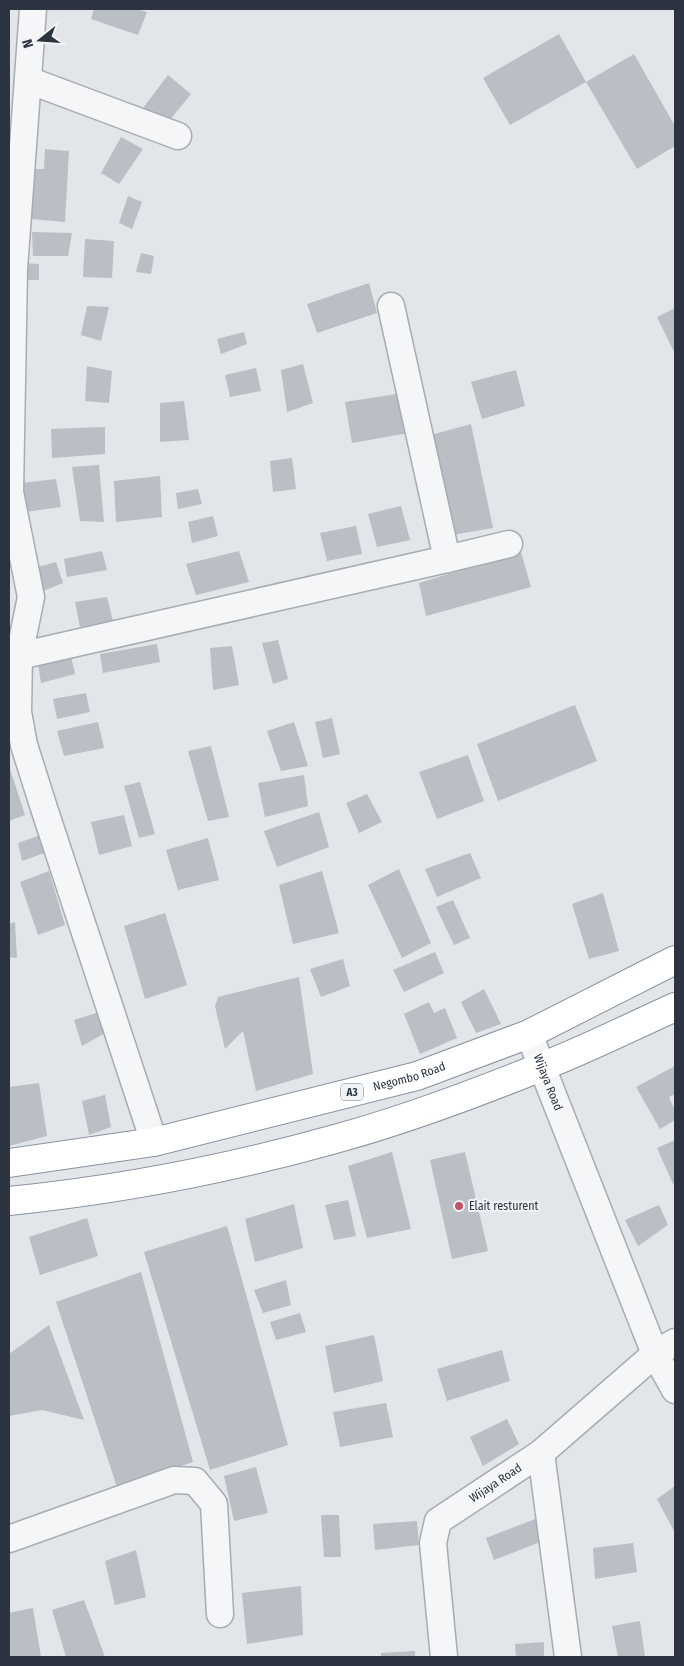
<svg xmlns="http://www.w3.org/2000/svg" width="684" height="1666" font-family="'Fira Sans Condensed',sans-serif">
  <rect width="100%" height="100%" fill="#e2e5e9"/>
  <g fill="#b9bfc5">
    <path d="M94 9H137L147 12 138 35 91 19Z"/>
    <path d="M559 34 586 82 634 54 675 126V146L637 169 586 82 510 125 483 78Z"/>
    <path d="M168 75 191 94 165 126 143 108Z"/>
    <path d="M121 137 143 149 119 184 101 173Z"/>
    <path d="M45 149 69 151 65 222 31 219V169H44Z"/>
    <path d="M128 196 142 202 132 229 119 223Z"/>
    <path d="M32 232 72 233 68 256H33Z"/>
    <path d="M85 239 114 241 112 278 83 277Z"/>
    <path d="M141 253 154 256 151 274 136 272Z"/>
    <path d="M24 263 39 264V280H24Z"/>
    <path d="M369 283 377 313 317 333 307 304Z"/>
    <path d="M87 306 109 307 101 341 81 335Z"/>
    <path d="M675 308V354L657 317Z"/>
    <path d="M244 332 247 344 221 354 217 339Z"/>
    <path d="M303 364 313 403 287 412 281 370Z"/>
    <path d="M87 366 112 371 109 403 85 401Z"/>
    <path d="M256 368 261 391 230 397 225 375Z"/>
    <path d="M516 370 525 406 482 419 471 382Z"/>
    <path d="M403 393 409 433 352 443 345 402Z"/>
    <path d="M184 401 189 440 160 442V403Z"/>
    <path d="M471 424 493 528 452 535 431 435Z"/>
    <path d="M105 427V454L52 458 51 429Z"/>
    <path d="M292 458 296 489 273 492 270 461Z"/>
    <path d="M99 465 104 522 80 521 72 467Z"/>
    <path d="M160 476 162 517 116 522 114 481Z"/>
    <path d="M56 479 61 507 25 512 22 483Z"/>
    <path d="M198 489 202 504 178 509 176 493Z"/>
    <path d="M401 506 410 540 377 547 368 514Z"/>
    <path d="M213 516 218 536 192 543 188 522Z"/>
    <path d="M356 526 362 554 327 561 320 533Z"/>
    <path d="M102 551 107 570 67 577 64 559Z"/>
    <path d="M239 551 249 582 196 595 186 564Z"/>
    <path d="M521 552 531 587 426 616 419 583Z"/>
    <path d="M56 562 63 583 40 592 34 568Z"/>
    <path d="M107 597 113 621 80 627 75 602Z"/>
    <path d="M278 640 288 679 273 684 262 643Z"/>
    <path d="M157 644 160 662 103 673 100 654Z"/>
    <path d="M232 646 239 685 213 690 210 648Z"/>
    <path d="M71 656 75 674 41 683 38 665Z"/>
    <path d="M86 693 90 712 57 719 53 699Z"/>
    <path d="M575 705 597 761 498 801 477 744Z"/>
    <path d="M332 718 340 754 323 758 315 722Z"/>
    <path d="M98 722 104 748 64 756 57 731Z"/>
    <path d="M294 722 308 766 281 771 267 731Z"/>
    <path d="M211 746 229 817 208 821 188 751Z"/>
    <path d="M468 755 484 801 437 819 419 772Z"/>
    <path d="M9 766 25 815 9 821Z"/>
    <path d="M304 775 308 806 265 817 258 783Z"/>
    <path d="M140 782 155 834 139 838 124 786Z"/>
    <path d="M367 794 382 822 359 833 346 803Z"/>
    <path d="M319 812 329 847 277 867 264 831Z"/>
    <path d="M124 815 132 846 99 855 91 822Z"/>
    <path d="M46 833 50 851 22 861 18 843Z"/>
    <path d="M208 838 219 880 178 890 166 850Z"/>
    <path d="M470 853 481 878 437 897 425 869Z"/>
    <path d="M399 869 431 943 402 958 368 885Z"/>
    <path d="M49 871 65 925 38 935 20 882Z"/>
    <path d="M322 871 339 933 293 944 279 885Z"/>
    <path d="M603 893 619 951 589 959 572 904Z"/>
    <path d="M453 900 470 938 454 945 436 907Z"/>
    <path d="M165 913 187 985 145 999 124 926Z"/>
    <path d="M15 922 17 958 9 957V924Z"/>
    <path d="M435 952 444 973 404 992 393 970Z"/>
    <path d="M343 959 350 986 321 997 310 969Z"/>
    <path d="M299 977 313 1074 256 1091 243 1031 225 1049 215 1006 218 997Z"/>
    <path d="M484 989 501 1024 476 1033 461 1002Z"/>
    <path d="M429 1002 434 1013 445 1008 457 1038 420 1054 404 1014Z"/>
    <path d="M102 1011 107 1032 82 1046 74 1020Z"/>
    <path d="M675 1066V1094L669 1097 675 1111V1120L660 1129 636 1087Z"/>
    <path d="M39 1083 47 1136 9 1146V1087Z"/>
    <path d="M105 1095 111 1127 89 1135 82 1101Z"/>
    <path d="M675 1140V1183L673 1184 657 1148Z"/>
    <path d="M392 1152 411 1229 367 1238 348 1166Z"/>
    <path d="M465 1152 488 1251 452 1259 430 1160Z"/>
    <path d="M348 1200 356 1236 334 1240 325 1205Z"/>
    <path d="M294 1204 303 1248 255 1262 245 1219Z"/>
    <path d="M659 1205 668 1225 638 1246 625 1220Z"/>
    <path d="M87 1218 98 1256 40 1275 29 1237Z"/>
    <path d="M227 1226 288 1445 210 1470 144 1252Z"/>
    <path d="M141 1272 193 1462 117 1487 56 1302Z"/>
    <path d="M286 1280 291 1305 263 1313 254 1290Z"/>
    <path d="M300 1313 306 1332 276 1340 270 1322Z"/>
    <path d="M49 1325 84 1420 42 1410 9 1416V1354Z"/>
    <path d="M374 1335 383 1381 334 1393 325 1346Z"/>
    <path d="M502 1350 510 1381 447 1401 437 1369Z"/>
    <path d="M386 1403 393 1437 340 1447 333 1412Z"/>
    <path d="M507 1419 519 1444 483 1466 470 1437Z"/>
    <path d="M256 1467 268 1513 234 1521 224 1476Z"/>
    <path d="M675 1486V1533L657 1499Z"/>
    <path d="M321 1515H339L341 1557H324Z"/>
    <path d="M535 1519 543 1541 494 1560 486 1538Z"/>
    <path d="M417 1521 419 1545 375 1550 373 1524Z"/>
    <path d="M633 1543 637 1572 595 1579 593 1548Z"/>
    <path d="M136 1550 146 1597 115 1605 105 1561Z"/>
    <path d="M301 1586 303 1635 247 1644 242 1593Z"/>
    <path d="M84 1600 105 1657H66L52 1610Z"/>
    <path d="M33 1608 41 1657H9V1613Z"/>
    <path d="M640 1621 645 1657H618L612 1626Z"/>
    <path d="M544 1642V1657H516L515 1644Z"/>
    <path d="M415 1651V1657H381V1653Z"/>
  </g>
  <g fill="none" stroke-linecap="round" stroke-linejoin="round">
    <defs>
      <g id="minor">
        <path d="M33 9 14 269 10 492 31 597 19 656 18 712 24 745 43 805 154 1142"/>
        <path d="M28 80 178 136"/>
        <path d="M391 306 447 559"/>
        <path d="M19 656 447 559 509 544"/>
        <path id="s1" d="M529 1034 655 1354 675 1390"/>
        <path d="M541 1453 568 1657"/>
        <path d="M9 1539 174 1480 195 1481 214 1504 220 1614"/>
        <path id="s2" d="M444 1657 433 1543 438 1521 541 1453 655 1354 675 1342"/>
      </g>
      <g id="highway">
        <path id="s3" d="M9 1163 154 1142 417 1076 529 1034 675 960"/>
        <path d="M9 1201C119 1190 228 1169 335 1139 405 1120 474 1094 541 1067 587 1049 631 1027 675 1007"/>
      </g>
    </defs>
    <use href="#minor" stroke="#a7acb3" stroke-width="29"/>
    <use href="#highway" stroke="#8a939f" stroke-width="30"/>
    <use href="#minor" stroke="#f4f6f8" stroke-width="26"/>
    <use href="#highway" stroke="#fff" stroke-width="28"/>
  </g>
  <circle fill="#c45168" stroke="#f1f4f7" stroke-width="2" cx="459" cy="1206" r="5"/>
  <g text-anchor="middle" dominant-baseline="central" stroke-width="4" stroke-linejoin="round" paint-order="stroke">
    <rect fill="#f1f4f7" stroke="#666e77" stroke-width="1" x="341" y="1083.5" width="22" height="17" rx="4"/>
    <g font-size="11" font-weight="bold" fill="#2b3440">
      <text x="352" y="1092">A3</text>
    </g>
    <g font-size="12" fill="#2b3440" stroke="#f1f4f7">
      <text stroke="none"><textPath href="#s3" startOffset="410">Negombo Road</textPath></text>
      <text stroke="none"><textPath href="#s1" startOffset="52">Wijaya Road</textPath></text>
      <text stroke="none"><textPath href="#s2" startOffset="206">Wijaya Road</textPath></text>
    </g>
    <g font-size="12" fill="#2b3440" stroke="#f1f4f7" text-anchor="start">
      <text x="469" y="1206">Elait resturent</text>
    </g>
  </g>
  <rect width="684" height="1666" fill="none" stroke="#2b3440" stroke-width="20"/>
  <g transform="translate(40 40) rotate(253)" stroke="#f1f4f7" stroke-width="4" paint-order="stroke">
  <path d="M0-4L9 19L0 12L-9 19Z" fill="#2b3440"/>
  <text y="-8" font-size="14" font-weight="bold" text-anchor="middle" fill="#2b3440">N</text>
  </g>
</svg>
